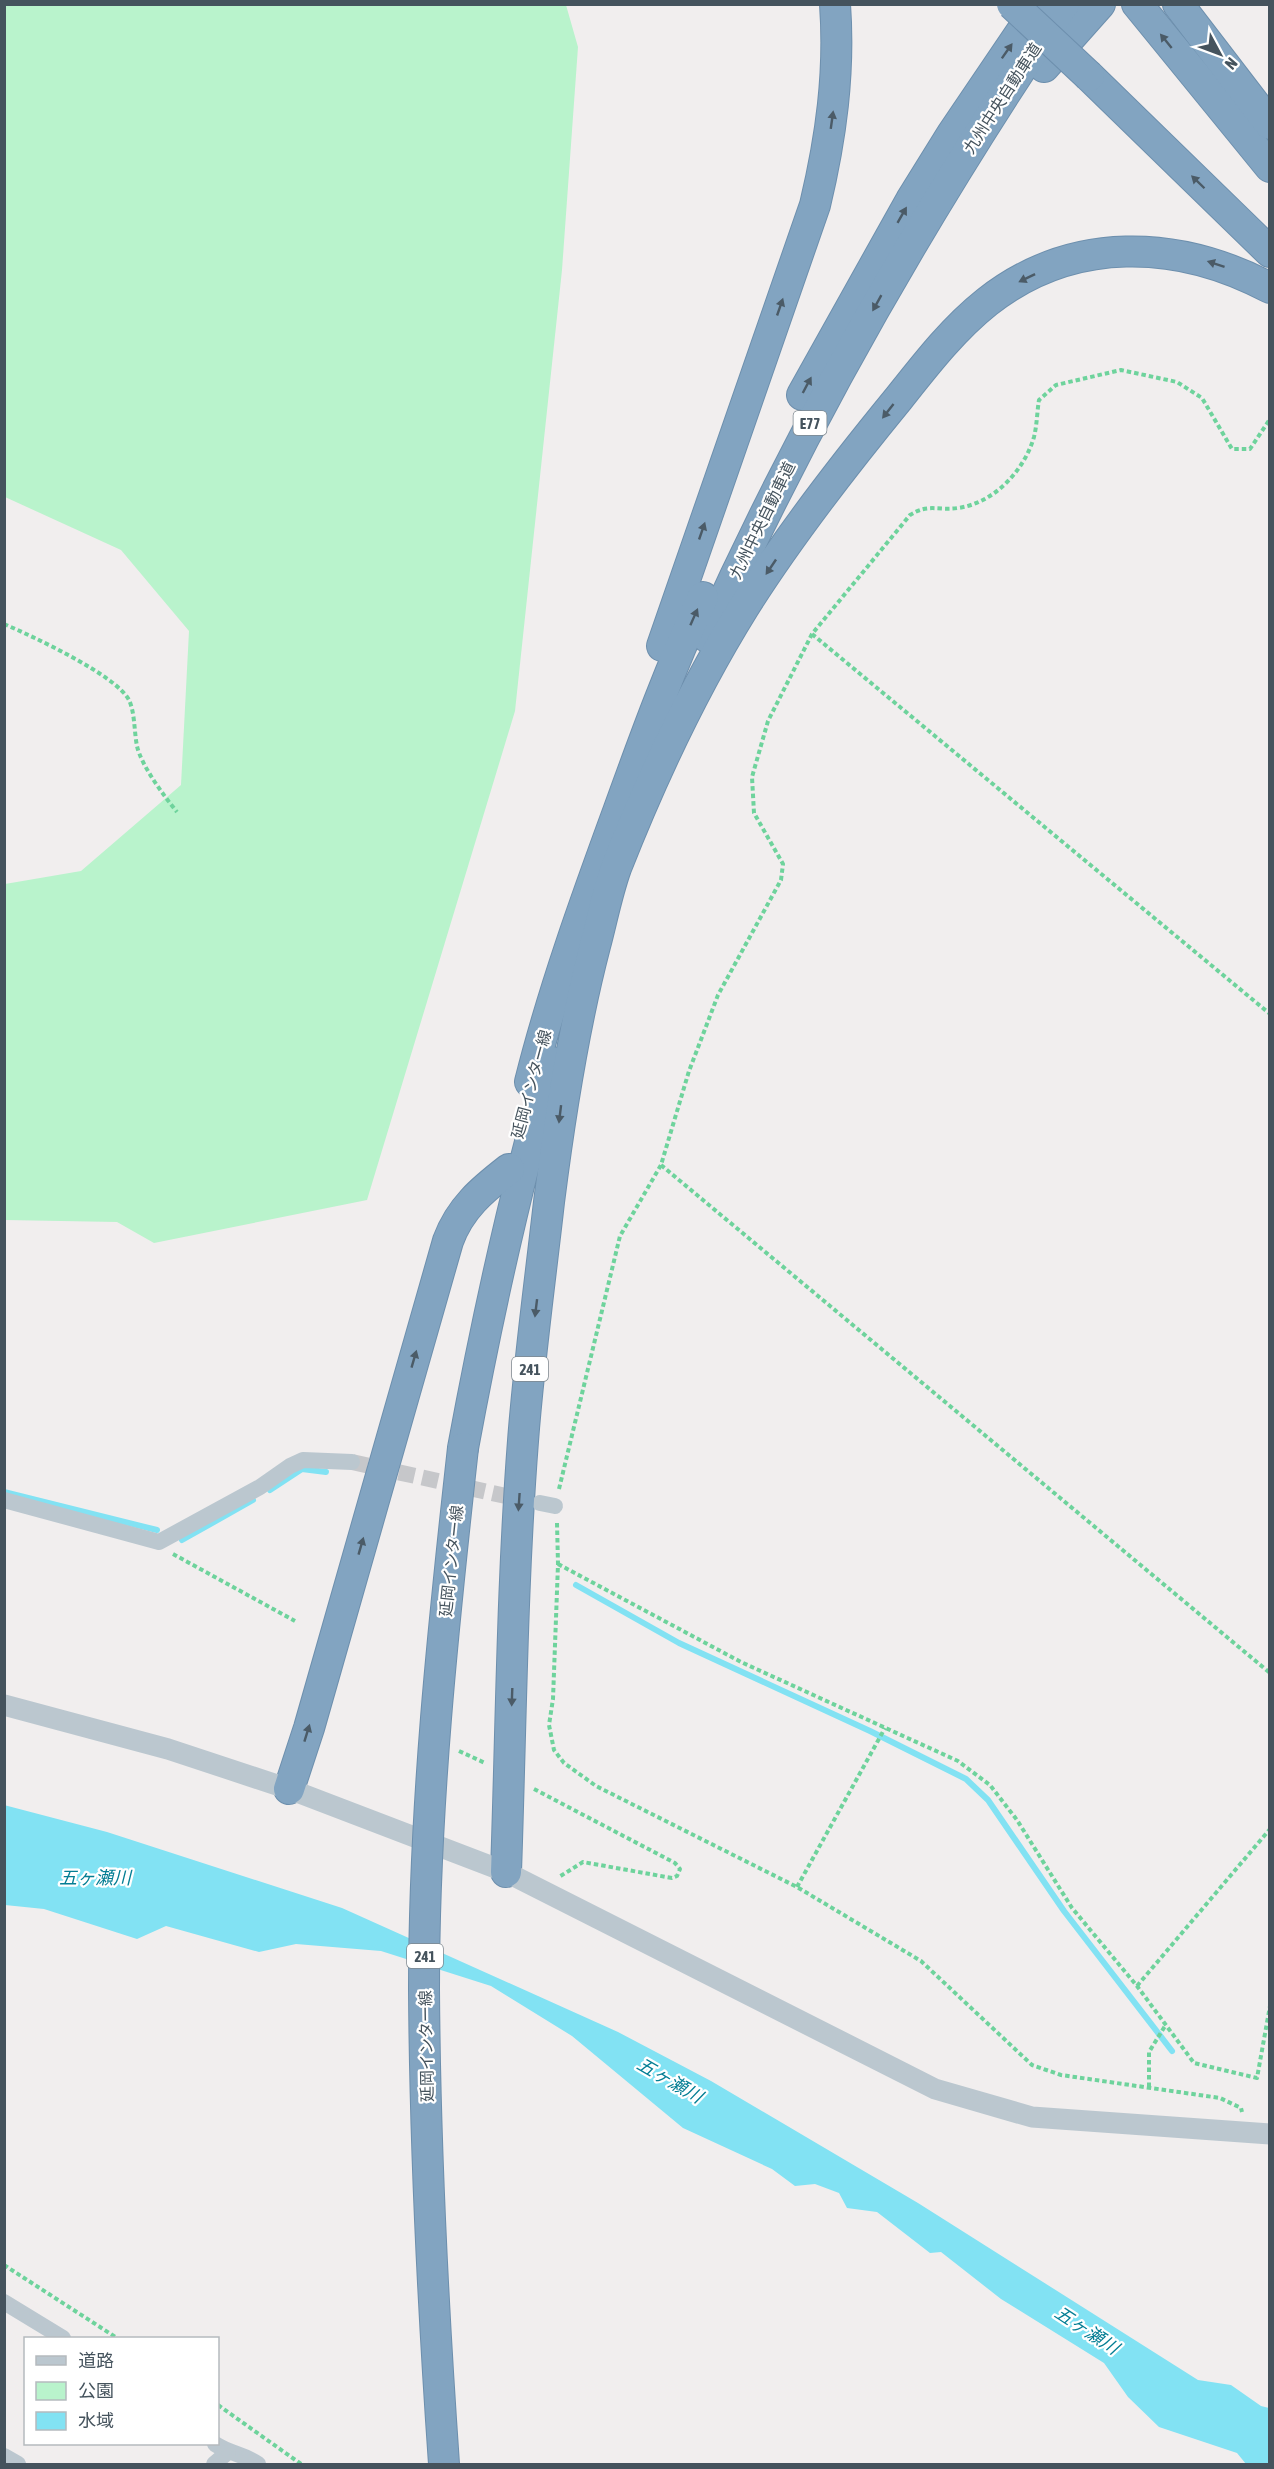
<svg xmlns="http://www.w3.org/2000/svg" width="1274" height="2469" font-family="'Asap Condensed','Noto Sans JP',sans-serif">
  <rect width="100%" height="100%" fill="#f1eeee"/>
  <path fill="#b9f3cc" d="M5 4 566 5 578 47 562 270 515 711 367 1200 154 1243 117 1222 5 1220V884L81 871 181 785 189 631 121 550 5 497Z"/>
  <path fill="#82e2f3" d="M4 1805 107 1832 342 1908 618 2032 711 2081 918 2203 1198 2380 1231 2385 1261 2406 1269 2408V2464H1246L1237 2453 1159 2427 1128 2397 1104 2363 1001 2299 941 2252 930 2253 877 2212 847 2208 839 2193 815 2184 795 2186 772 2169 683 2128 572 2036 491 1986 381 1951 296 1944 259 1952 166 1926 137 1939 44 1909 5 1905Z"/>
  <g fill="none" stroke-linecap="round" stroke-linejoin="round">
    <g stroke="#82e2f3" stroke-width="6">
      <path d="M270 1490 302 1469 326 1472"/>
      <path d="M4 1492 157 1530"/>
      <path d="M182 1540 253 1500"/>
      <path d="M576 1585 679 1643 870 1731 966 1779 988 1800 1064 1911 1172 2051"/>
    </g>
    <path stroke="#c6c7ca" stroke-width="16" stroke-dasharray="16 8" stroke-linecap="butt" d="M352 1462 524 1500"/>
    <defs>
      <g id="motorway">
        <path d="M1137 4 1270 167"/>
        <path d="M1178 4 1270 124"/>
        <path d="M1044 67 1100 4"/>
        <path d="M1089 76 1270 252"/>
        <path d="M802 395 911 200 952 134 1034 13"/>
        <path d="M707 637C807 415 928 206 1064 4"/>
        <path d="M662 646 815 205C831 138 840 73 835 4"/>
        <path d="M530 1082C553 990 586 899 619 809 645 737 671 666 703 597"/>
        <path d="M463 1448C487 1318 515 1190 552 1062"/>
        <path d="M289 1789 309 1728 448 1241C460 1208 482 1190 509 1169"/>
        <path d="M506 1872C511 1728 512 1584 523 1441 529 1361 540 1282 549 1202 560 1115 573 1030 595 946 602 920 607 893 616 868 651 779 693 689 744 607 790 534 844 465 899 398 926 364 953 329 987 302 1072 235 1178 239 1270 288"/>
      </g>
    </defs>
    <use href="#motorway" stroke="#6d8fad" stroke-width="32"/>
    <g stroke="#6ed39c" stroke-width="4" stroke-dasharray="4.5 3" stroke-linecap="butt">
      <path d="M4 624C32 636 116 675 129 700 135 713 134 731 137 746 141 765 164 796 177 812"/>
      <path d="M812 634 1270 1014"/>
      <path d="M661 1165 1270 1673"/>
      <path d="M559 1489 620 1236 661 1165 689 1071 718 995 781 880 783 864 754 813 752 777 768 721 812 634 910 515C929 503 937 511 958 508 994 503 1024 471 1034 437 1037 425 1037 412 1039 400L1056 385 1121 370 1177 382 1202 398 1232 449H1250L1270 419"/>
      <path d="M557 1523 558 1564 553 1699 549 1725 554 1750 564 1763 596 1786 797 1887 921 1961 1032 2065 1061 2075 1220 2098 1241 2108 1242 2112"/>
      <path d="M173 1554 295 1621"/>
      <path d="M558 1564 741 1662 958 1761 990 1785 1017 1820 1072 1908 1137 1986 1194 2063 1257 2078 1270 2006"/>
      <path d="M459 1751 485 1763"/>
      <path d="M534 1789 675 1863 680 1869 677 1876 672 1878 583 1862 559 1877"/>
      <path d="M797 1887 885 1728"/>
      <path d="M1137 1986 1270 1829"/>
      <path d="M1149 2087V2052L1165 2026"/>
      <path d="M4 2265 117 2338"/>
      <path d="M218 2405 301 2464"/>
    </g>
    <g stroke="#bbc7cf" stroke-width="16">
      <path d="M4 1500 159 1542 260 1487 290 1466 303 1460 352 1462"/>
      <path d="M540 1503 555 1506"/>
      <path d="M4 2302 63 2338"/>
      <path d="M215 2444C230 2454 244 2454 258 2464"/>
      <path d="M4 2456 18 2464"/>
      <path d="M214 2464 228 2452"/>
    </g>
    <path stroke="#bbc7cf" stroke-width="21" d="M4 1705 168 1749 289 1789 506 1872 935 2089 1032 2117 1270 2134"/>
    <use href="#motorway" stroke="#82a4c1" stroke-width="30"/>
    <defs>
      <g id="motorway-bridge">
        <path d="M1012 4 1089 76"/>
        <path d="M444 2464C433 2306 425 2148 424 1989 424 1808 443 1628 463 1448"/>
      </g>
    </defs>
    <use href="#motorway-bridge" stroke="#6d8fad" stroke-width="32" stroke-linecap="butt"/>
    <use href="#motorway-bridge" stroke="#82a4c1" stroke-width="30"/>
  </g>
  <defs><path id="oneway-solid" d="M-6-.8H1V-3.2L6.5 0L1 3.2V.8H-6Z" transform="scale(1.5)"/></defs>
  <g fill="#4b5b67">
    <use href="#oneway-solid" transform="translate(1166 41) rotate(-129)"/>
    <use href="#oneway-solid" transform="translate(1007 51) rotate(-55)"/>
    <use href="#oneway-solid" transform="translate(832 120) rotate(-82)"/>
    <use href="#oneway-solid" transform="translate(1198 182) rotate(-136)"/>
    <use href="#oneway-solid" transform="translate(902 215) rotate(-60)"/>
    <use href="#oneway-solid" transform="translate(1216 264) rotate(-162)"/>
    <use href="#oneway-solid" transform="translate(1027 278) rotate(154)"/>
    <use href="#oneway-solid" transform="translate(877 303) rotate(119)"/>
    <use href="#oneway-solid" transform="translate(780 307) rotate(-71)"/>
    <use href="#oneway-solid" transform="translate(807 385) rotate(-62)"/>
    <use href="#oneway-solid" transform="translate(888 411) rotate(128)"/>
    <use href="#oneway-solid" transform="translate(702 531) rotate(-71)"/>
    <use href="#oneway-solid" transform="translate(771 567) rotate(124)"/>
    <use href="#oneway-solid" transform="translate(694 617) rotate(-66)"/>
    <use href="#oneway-solid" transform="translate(560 1114) rotate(97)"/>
    <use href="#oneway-solid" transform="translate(536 1308) rotate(97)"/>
    <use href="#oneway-solid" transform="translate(414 1359) rotate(-74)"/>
    <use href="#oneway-solid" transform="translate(519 1502) rotate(94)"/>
    <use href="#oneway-solid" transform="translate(361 1546) rotate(-74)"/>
    <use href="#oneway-solid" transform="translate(512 1697) rotate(92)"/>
    <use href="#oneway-solid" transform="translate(307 1733) rotate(-73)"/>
  </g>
  <g text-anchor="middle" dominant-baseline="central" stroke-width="4.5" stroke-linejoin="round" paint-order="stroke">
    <g fill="#fff" stroke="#7d878e" stroke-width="1.5">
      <rect x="793.5" y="411" width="33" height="24" rx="4.5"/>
      <rect x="512" y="1357" width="36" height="24" rx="4.5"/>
      <rect x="407" y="1944" width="36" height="24" rx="4.5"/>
    </g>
    <g font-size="15" font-weight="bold" fill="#45535d">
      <text x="810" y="423">E77</text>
      <text x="530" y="1369">241</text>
      <text x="425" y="1956">241</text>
    </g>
    <g font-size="16" fill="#45535d" stroke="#fff">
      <text transform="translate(1002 98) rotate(-57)">九州中央自動車道</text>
      <text transform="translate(762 520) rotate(-64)">九州中央自動車道</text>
      <text transform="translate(531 1084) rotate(-75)">延岡インター線</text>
      <text transform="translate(451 1561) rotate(-84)">延岡インター線</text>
      <text transform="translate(426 2046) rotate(-91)">延岡インター線</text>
    </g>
    <g font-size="18" font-style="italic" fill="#047e94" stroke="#fff">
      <text x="95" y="1877">五ヶ瀬川</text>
      <text transform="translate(670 2080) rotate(30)">五ヶ瀬川</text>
      <text transform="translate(1087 2330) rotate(33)">五ヶ瀬川</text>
    </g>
  </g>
  <rect width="1274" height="2469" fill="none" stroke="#45535d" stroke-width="12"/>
  <rect x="24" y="2337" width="195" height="108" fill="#ffffff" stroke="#b5babe" stroke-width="1.5"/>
  <rect x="36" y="2356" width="30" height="9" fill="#bbc7cf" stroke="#b5babe" stroke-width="1.5"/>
  <text x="78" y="2367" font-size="18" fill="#45535d">道路</text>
  <rect x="36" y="2382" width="30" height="18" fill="#b9f3cc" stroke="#b5babe" stroke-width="1.5"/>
  <text x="78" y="2397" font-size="18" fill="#45535d">公園</text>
  <rect x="36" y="2412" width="30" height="18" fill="#82e2f3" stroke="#b5babe" stroke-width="1.5"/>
  <text x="78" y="2427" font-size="18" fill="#45535d">水域</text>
  <g transform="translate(1220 54) rotate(131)" stroke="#ffffff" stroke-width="4.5" paint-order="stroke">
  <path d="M0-4.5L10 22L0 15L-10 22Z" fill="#45535d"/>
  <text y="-9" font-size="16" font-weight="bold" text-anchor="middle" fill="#45535d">N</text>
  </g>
</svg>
